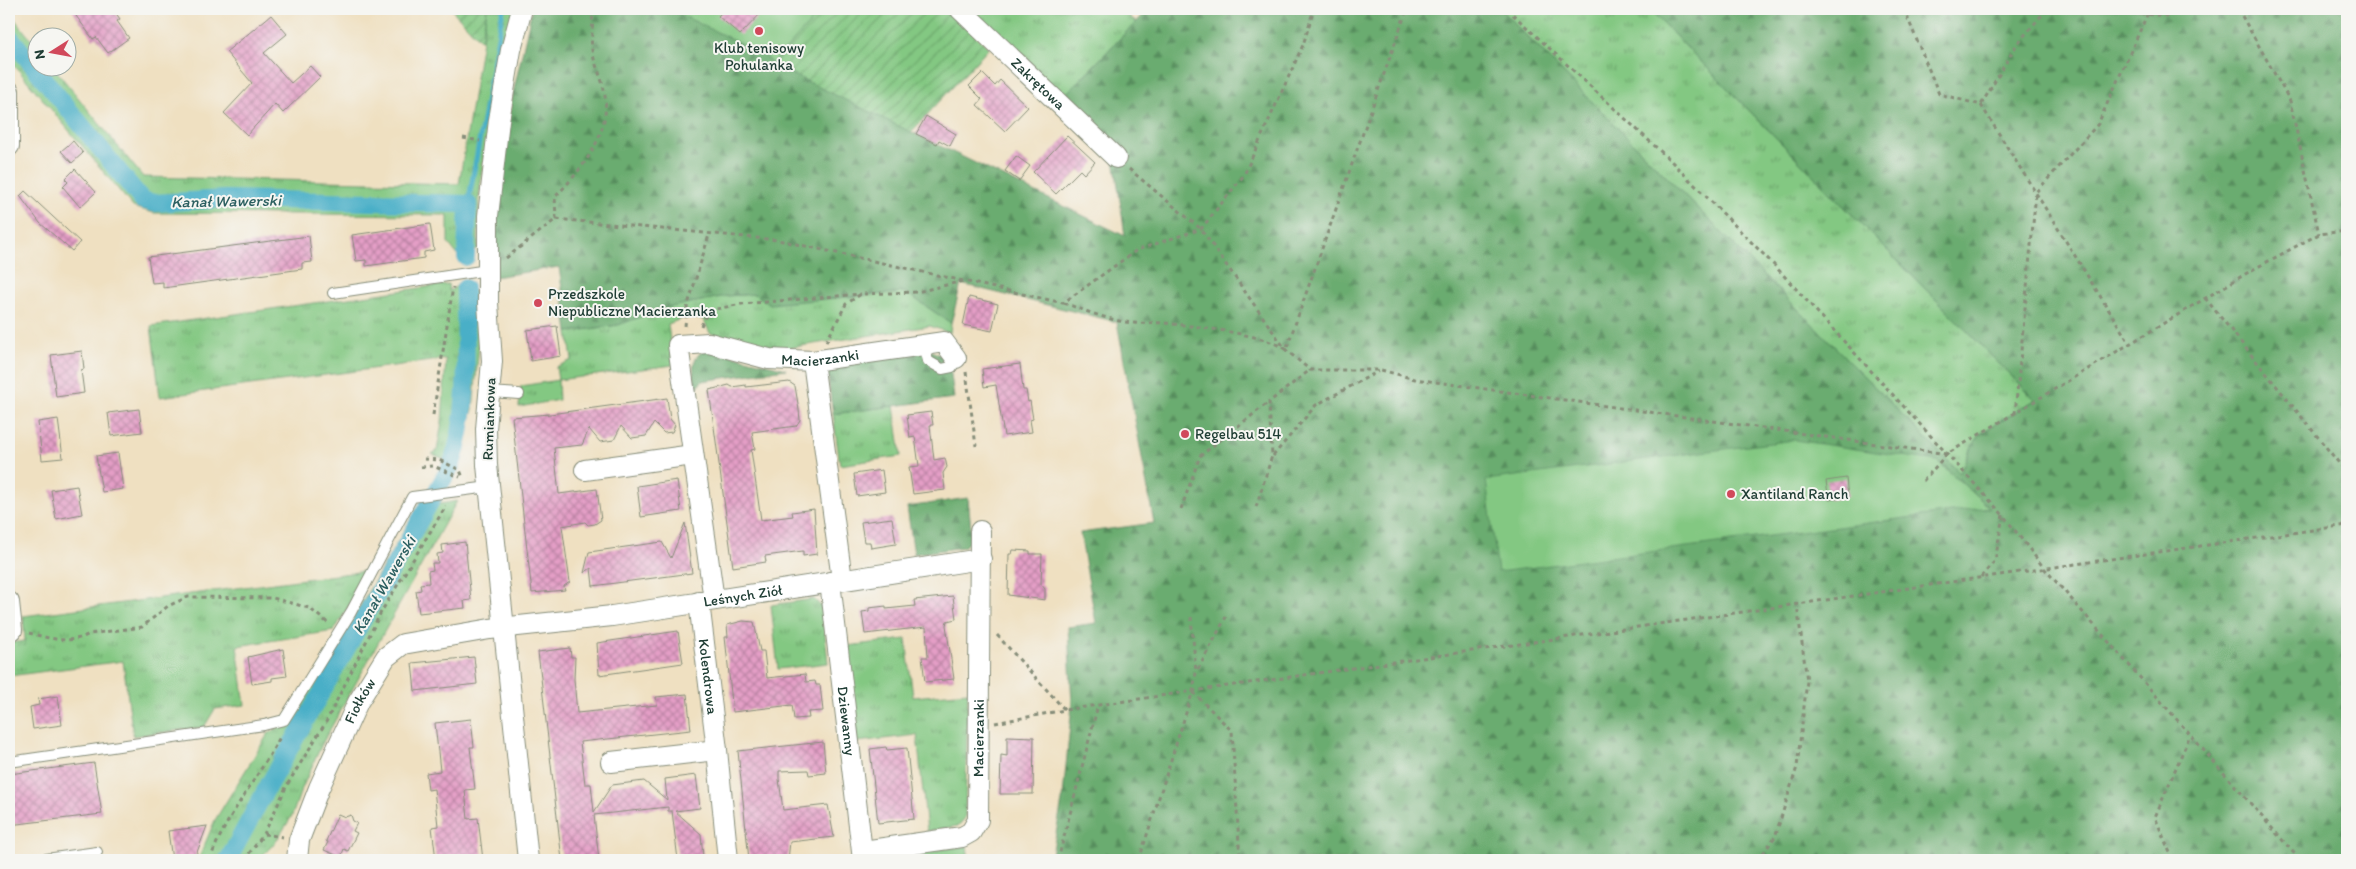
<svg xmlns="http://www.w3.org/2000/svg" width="2356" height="869" font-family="Itim,sans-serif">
  <defs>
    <pattern id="grass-tufts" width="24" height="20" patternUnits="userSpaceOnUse" patternTransform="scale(1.25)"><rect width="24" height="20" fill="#83c882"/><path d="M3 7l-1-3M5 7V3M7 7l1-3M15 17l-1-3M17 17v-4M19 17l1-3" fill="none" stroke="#6ba46b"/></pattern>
    <pattern id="forest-firs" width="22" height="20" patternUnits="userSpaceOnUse" patternTransform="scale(1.25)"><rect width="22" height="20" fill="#6aac70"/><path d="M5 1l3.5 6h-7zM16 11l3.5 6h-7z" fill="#578d5d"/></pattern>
    <pattern id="garden-furrows" width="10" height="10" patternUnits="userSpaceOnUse" patternTransform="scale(1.25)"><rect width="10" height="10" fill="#83c882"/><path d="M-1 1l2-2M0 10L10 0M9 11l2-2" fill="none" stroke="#6ba46b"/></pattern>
    <pattern id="building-cross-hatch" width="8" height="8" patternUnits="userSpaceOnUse" patternTransform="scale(1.25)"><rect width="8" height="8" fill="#e49ec6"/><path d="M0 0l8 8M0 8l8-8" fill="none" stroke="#b882a2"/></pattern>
  </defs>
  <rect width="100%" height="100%" fill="#f6f6f2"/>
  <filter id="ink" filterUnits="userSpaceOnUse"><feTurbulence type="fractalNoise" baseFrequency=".02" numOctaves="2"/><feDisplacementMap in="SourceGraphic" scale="10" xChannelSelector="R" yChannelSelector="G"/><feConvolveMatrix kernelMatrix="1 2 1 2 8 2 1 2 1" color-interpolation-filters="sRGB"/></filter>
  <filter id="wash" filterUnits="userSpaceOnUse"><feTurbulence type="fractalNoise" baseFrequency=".0096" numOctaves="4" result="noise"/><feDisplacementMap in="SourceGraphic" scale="20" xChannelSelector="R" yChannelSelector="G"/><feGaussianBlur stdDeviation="1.12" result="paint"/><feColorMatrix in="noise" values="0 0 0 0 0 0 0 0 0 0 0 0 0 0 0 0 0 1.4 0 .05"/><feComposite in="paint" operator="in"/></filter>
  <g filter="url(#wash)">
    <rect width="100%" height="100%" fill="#efe0c1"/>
    <g fill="url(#grass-tufts)" stroke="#51825b">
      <path d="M487 9H514L482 171 479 198 478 248 470 256 460 258 448 243V215L154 213 133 207 9 59V12L37 47 38 68H54L143 177 459 184Z"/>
      <path d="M970 9H1122L1136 22 1063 97Z"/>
      <path d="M1500 9H1649L2035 400 1981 433 1970 450 1960 473Z"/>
      <path d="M448 284 449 291 460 284H469L477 294 479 345 473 410 457 464 432 454 437 451 442 422 446 359 160 397 151 326Z"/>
      <path d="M905 292 951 323 950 333 930 326 775 350 710 333 703 319 684 318 668 324 673 365 558 380 559 400 519 407 521 386 558 380 556 367 572 360 568 332 618 325 664 308 726 296 755 294 844 297Z"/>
      <path d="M894 406 901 456 840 465 833 414Z"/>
      <path d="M457 501 322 744 300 793 292 816 275 843 258 860H198L215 820 268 734 292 719 418 508Z"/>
      <path d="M366 571V577L334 631 237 646 245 705 215 709 204 727 133 736 123 661 9 676V643L25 641 23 616Z"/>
      <path d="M814 599 822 607 828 663 778 669 771 605Z"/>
      <path d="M906 639 913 697 968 692 965 818 958 826 927 831 917 735 857 742 847 646Z"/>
      <path d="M967 846 969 860H916L915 853Z"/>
    </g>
    <g fill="url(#forest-firs)" stroke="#447452" fill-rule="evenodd">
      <path d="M532 9H669L764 54 772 64 1125 236 1112 144 1063 97 1149 9H1500L1960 473 1970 450 1981 433 2035 400 1649 9H2347V860H1051L1063 796 1072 705 1068 627 1096 623 1080 533 1154 523 1117 322 961 284 951 323 905 292 770 304 755 294 726 296 665 308 618 325 568 332 559 267 494 277 497 200 512 98ZM1937 461 1989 507 1498 571Z"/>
      <path d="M707 349 786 369 702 381 696 389C693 372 689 357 707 349Z"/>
      <path d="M927 349 949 359 954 398 833 414 827 371 833 362Z"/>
      <path d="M968 498 972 539 964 547 914 554 907 507Z"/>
    </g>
    <g fill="url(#garden-furrows)" stroke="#51825b">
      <path d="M451 9H487L481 41Z"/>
      <path d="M823 9H947L989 48 911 132 772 64Z"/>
    </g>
    <g fill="#83c882" stroke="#51825b">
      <path d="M669 9H823L772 64 763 54Z"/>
      <path d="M1794 440 1937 461 1989 507 1498 572 1486 480Z"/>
    </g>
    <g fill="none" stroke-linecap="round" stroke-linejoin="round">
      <path stroke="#48afc7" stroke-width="5" d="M468 204 503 9"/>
      <g stroke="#48afc7" stroke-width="18">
        <path d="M9 36 142 200 154 203 226 199 468 204 466 257"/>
        <path d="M228 860 268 786 452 464C471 408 465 347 465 288"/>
      </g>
    </g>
    <g id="blocks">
      <g fill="url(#building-cross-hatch)">
        <path d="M71 9H113L120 19 117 21 129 38 108 53 96 37 93 39Z"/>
        <path d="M725 9H765L740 35 718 16Z"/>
        <path d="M271 15 287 34 264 53 291 83 310 66 320 77 283 113 275 104 247 135 224 113 252 83 226 52Z"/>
        <path d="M982 73 995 86 1000 80 1028 107 1005 131 977 105 982 99 969 86Z"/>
        <path d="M926 116 956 134 950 146 939 140 937 144 916 134Z"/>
        <path d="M1067 136 1095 162 1084 174 1080 170 1056 194 1033 172Z"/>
        <path d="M73 141 83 153 72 163 61 151Z"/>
        <path d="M1016 156 1030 166 1019 181 1005 171Z"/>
        <path d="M75 169 96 192 80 207 63 187 68 182 65 179Z"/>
        <path d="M25 191 80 242 72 251 40 223 20 196Z"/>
        <path d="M430 224 434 250 424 252V258L366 266V260L356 261 352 235Z"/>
        <path d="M309 236 312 262 302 263V269L163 288V282L152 283 148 257Z"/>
        <path d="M969 297 998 304 992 331 963 325Z"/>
        <path d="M557 326 561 356 531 361 527 330Z"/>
        <path d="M82 351 84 369 81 370 84 393 56 397 51 355Z"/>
        <path d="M1020 364 1023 390H1026L1028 402 1030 401 1033 419 1030 420 1032 432 1004 436 996 385 984 387 982 369Z"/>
        <path d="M789 382 795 386 799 410 800 420 796 426 752 432 755 449 751 450 761 520 793 516 792 512 814 509 817 554 803 556V551L765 556 766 562 733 567 709 390 729 385 732 387 746 385V387Z"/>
        <path d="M667 398 670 419 675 425 672 432 664 433 654 423 646 436 632 438 621 426 614 440 600 442 589 429 582 445 554 448 559 494 597 489 601 520 595 524 588 525 585 522 562 526 570 582 564 586 565 590 532 593 512 417 550 414Z"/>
        <path d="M139 409 142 432 111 436 108 413Z"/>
        <path d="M931 412 933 425H930L934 460 945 458 947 467 943 473 945 490 913 494 909 467 919 466 915 437 910 438 907 415Z"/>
        <path d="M58 419 63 458 42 460 38 422Z"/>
        <path d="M118 453 123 489 102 492 96 456Z"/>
        <path d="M882 470 885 492 857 496 854 474Z"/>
        <path d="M1846 478 1848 497 1829 500 1826 481Z"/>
        <path d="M677 480 681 511 641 517 637 486Z"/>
        <path d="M77 486 82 514 56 519 51 490Z"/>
        <path d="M892 518 896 544 871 548 870 542H864L861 522Z"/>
        <path d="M685 523 692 573 593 586 591 568 584 573 589 552 662 542 671 558Z"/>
        <path d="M465 542 471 600 464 601 465 608 419 613 416 591 421 590 420 584 429 583 428 571 433 570 432 563H438L437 554 443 553 442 545Z"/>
        <path d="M1013 550 1030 551V554H1042L1041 584 1045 589V600L1008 595 1009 554H1012Z"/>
        <path d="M953 596 956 619 947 621 946 625 954 679 925 682 922 657H928L926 627 865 634 862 612 869 611V608L886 606V609L915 606 914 600Z"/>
        <path d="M743 621 754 622 760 651H764L767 678 805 674 806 682 815 681 816 685H820L823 711 808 712 809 718 794 719 792 705 733 712 725 637H728L727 625Z"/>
        <path d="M678 631 683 663 599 675 597 643Z"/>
        <path d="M570 648 571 657H575L574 679 577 713 657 705 656 697 687 694 691 730 580 742 585 784H591L594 812 612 785 644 781 667 800 665 779 696 775 700 808 675 811 701 834 703 857 678 860 672 811H668V807L594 815 599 860H562L538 652Z"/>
        <path d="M283 649 287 676 272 678V681L252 684 248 657Z"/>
        <path d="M474 657 477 684 415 691 412 663Z"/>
        <path d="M58 696 62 725 33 729 30 707 39 705 38 699Z"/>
        <path d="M471 719 474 747H470L475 789 465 790 468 819 478 818 483 860H436L432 827 438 826 436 808 434 789 428 790 426 773 440 771 435 723Z"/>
        <path d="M1007 736 1034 737 1033 794H1000L1001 755 1007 756Z"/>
        <path d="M823 742 826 773 809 775 808 770 779 771V779L783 810 828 805 834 837 790 842 788 860H749L738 751Z"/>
        <path d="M886 747 887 750 907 748 914 819 878 823 870 749Z"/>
        <path d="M94 763 102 814 9 825V774Z"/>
        <path d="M338 814 345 817 351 815 353 821 357 823 353 831 357 833 348 851 344 849 341 857 324 850 328 842 326 841Z"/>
        <path d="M207 826 194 860H172L168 831Z"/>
      </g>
    </g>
  </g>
  <g filter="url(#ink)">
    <use href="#blocks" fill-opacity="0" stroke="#878e7a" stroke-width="1"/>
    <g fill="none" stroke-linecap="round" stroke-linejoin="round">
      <defs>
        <g id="service">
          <path d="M333 293 488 270"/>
          <path d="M924 345 928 361 942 369 952 367 956 358"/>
          <path d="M490 392 519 394"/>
          <path d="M9 762 264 725 284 720 351 612 412 497 489 487"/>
          <path d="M39 860 97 852"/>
        </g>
        <g id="minor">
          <path d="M522 9 511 50 499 120 488 216V303L492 361 486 429 487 465 528 860"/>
          <path id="s1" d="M960 9 1116 158"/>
          <path d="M9 91V146"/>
          <path d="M813 361 842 580"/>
          <path d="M585 470 693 455"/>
          <path id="s2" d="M830 582 863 860"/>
          <path id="s3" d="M714 600 678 345 709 343 769 359 813 361 944 342 956 358"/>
          <path d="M9 602 12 630"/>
          <path id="s4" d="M699 602 717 750 728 860"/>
          <path d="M611 762 717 750"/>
          <path id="s5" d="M863 851 962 837 971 832 978 820 980 531"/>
          <path id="s6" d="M297 860 299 840 319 788 358 702 386 657 403 644 490 629 612 616 981 559"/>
        </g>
      </defs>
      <use href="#service" stroke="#878e7a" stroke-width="12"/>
      <use href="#minor" stroke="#878e7a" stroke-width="22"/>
      <g stroke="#878e7a" stroke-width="3" stroke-dasharray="4 4" stroke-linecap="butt">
        <path d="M1507 9 1672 162 1775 266 2003 515 2044 568 2300 860"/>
        <path d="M1904 9 1939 94 1981 105 2017 44 2047 9"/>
        <path d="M2084 9 2168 16 2181 9"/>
        <path d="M2238 9 2290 101 2319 234"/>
        <path d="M1981 105 2130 344"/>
        <path d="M463 138 480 141"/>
        <path d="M1129 169 1201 229 1286 350 1310 370H1381L1415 379 1947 454"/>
        <path d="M556 219 555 197C582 169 613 133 604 90 602 77 594 64 592 50 590 36 595 23 591 9"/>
        <path d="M506 258 556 219 778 240 1063 303 1137 250 1201 229 1244 175 1303 45 1314 9"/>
        <path d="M2205 298 2347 473"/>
        <path d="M1064 303C1086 311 1110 321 1134 323 1144 324 1154 322 1164 323 1192 326 1267 334 1286 350L1407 9"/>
        <path d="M685 326 687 308 709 235"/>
        <path d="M701 326 705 317 716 309 742 304 861 294"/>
        <path d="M826 342 846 304 861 294 917 292 963 281"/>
        <path d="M966 372 976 446"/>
        <path d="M2015 414 2036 192 2098 124 2147 15"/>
        <path d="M433 415 453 287"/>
        <path d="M1273 456 1316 405 1379 371"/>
        <path d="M424 459 439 460 460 470 463 478"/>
        <path d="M421 467 433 466 460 477"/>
        <path d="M1923 481 1947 454 2252 270 2319 234 2347 231"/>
        <path d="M1256 507 1272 456 1269 402 1310 370"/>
        <path d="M1181 509 1200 456 1269 402"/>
        <path d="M1981 577 1995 561 2003 515"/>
        <path d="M1191 617 1196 672"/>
        <path d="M29 633C48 638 70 645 89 634L142 627 168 606 188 597 273 598 309 608 329 624"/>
        <path d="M997 635 1065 710"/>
        <path d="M1193 692 1232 731 1240 860"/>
        <path d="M995 723 1065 710 1193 691 2347 525"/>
        <path d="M264 834 283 837"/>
        <path d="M210 860C225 816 260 776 281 735"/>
        <path d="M244 860 264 834 287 785 326 722 381 612 446 506"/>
        <path d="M1058 860 1098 705"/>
        <path d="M1139 860 1193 691 1196 673 1226 617"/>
        <path d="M1758 860 1775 837 1797 767 1807 681 1797 605"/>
        <path d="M2173 860 2155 817 2190 735"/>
      </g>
      <use href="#service" stroke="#fff" stroke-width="10"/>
      <use href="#minor" stroke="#fff" stroke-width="20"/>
    </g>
  </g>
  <g fill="#d1495b" stroke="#f6f6f2" stroke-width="2">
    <circle cx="759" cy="31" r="5"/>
    <circle cx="538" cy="303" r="5"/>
    <circle cx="1185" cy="434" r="5"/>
    <circle cx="1731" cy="494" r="5"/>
  </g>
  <g text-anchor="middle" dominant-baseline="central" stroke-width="4" stroke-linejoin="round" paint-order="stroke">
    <g font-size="15" fill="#1f3d34" stroke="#f6f6f2" text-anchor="start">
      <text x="759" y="48" text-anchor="middle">Klub tenisowy<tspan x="759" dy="17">Pohulanka</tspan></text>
      <text x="548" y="294">Przedszkole<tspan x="548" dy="17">Niepubliczne Macierzanka</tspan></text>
      <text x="1195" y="434">Regelbau 514</text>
      <text x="1741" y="494">Xantiland Ranch</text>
    </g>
    <g font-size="15" fill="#1f3d34" stroke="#f6f6f2">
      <text stroke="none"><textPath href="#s1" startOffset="108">Zakrętowa</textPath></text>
      <text stroke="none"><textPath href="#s3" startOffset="402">Macierzanki</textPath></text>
      <text transform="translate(489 419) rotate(-88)">Rumiankowa</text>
      <text stroke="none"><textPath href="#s6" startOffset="588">Leśnych Ziół</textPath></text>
      <text stroke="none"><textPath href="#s4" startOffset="75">Kolendrowa</textPath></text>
      <text stroke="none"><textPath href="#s6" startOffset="172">Fiołków</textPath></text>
      <text stroke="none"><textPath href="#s2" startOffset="140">Dziewanny</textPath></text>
      <text stroke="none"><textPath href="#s5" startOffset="206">Macierzanki</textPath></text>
    </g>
    <g font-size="16" font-style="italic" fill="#2b5f60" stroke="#f6f6f2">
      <text transform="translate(226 201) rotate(-1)">Kanał Wawerski</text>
      <text transform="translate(384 585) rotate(-60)">Kanał Wawerski</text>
    </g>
  </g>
  <rect width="2356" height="869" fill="none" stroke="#f6f6f2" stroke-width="30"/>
  <g transform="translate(52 52) rotate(259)"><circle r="24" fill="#f6f6f2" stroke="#a0aca6"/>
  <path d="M0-4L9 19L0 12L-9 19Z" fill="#d1495b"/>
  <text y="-8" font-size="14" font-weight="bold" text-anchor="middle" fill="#1f3d34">N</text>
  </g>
</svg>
